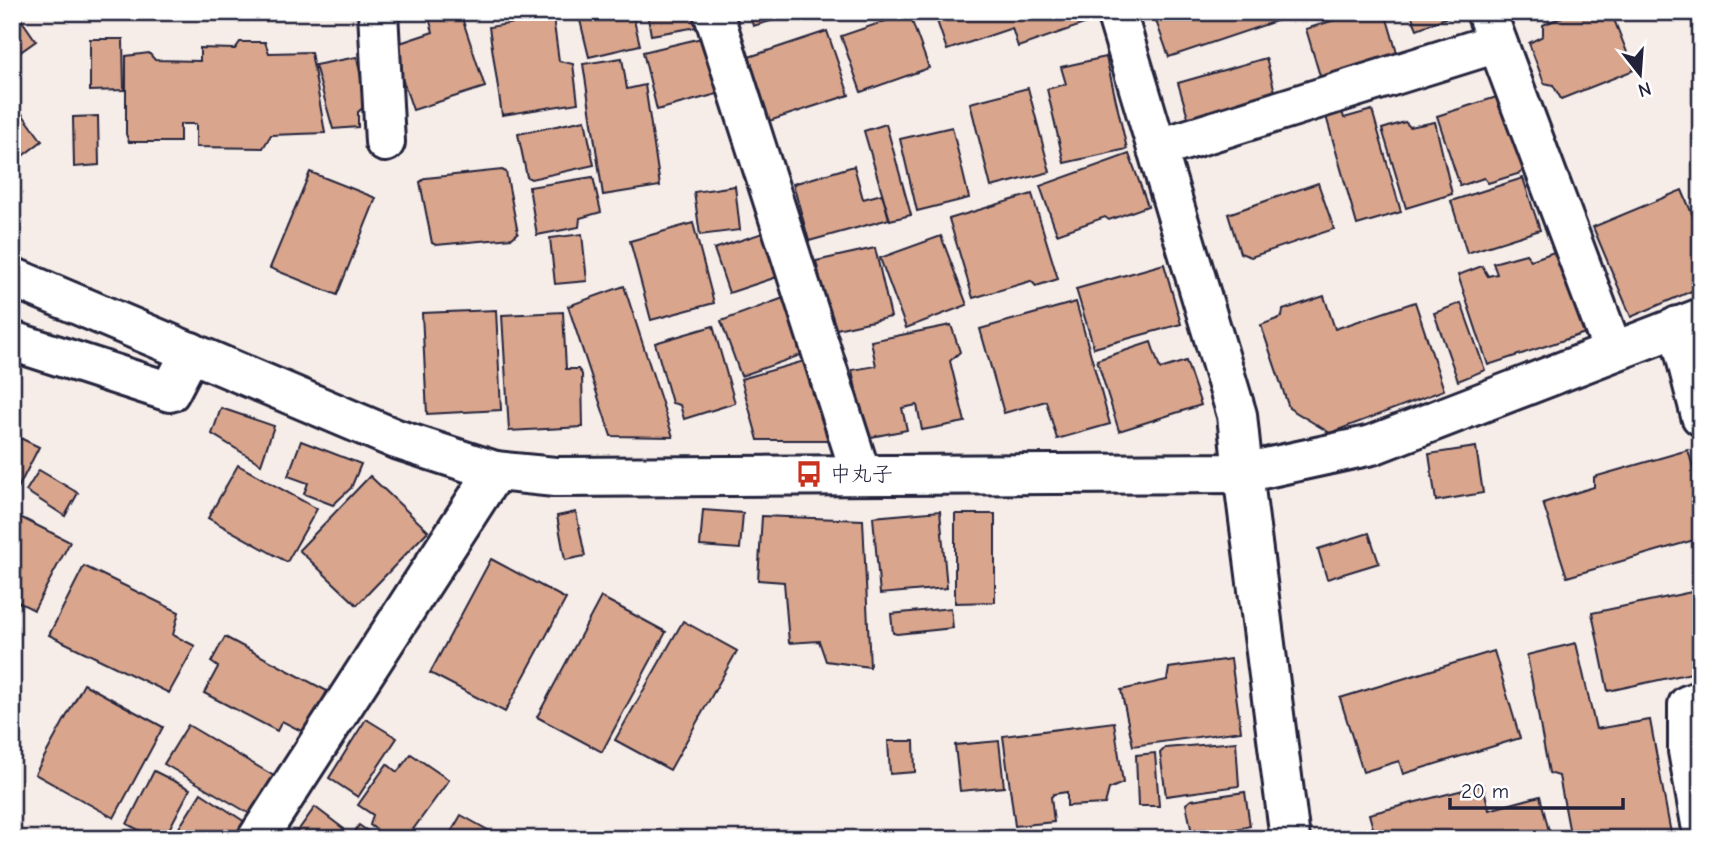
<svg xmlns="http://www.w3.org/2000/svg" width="1713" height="851" font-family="'Comic Neue','Klee One',sans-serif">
  <rect width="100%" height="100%" fill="#f7ede8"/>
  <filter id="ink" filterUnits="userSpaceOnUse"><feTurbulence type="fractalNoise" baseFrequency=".0143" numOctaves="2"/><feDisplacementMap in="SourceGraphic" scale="14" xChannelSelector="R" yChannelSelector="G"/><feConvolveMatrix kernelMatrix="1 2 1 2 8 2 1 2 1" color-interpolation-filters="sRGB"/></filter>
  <g filter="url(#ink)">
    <g fill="#d9a68d" stroke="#22223b" stroke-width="2">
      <path d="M12 12H16L36 41 12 58Z"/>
      <path d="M446 12H460L485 87 413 110 391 46 433 32 429 18Z"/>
      <path d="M578 12H632L640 45 589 57Z"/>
      <path d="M647 12H700L703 26 651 35Z"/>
      <path d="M749 12H802L753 26Z"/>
      <path d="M934 12H1090L1093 21 1018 47 1012 28 947 50Z"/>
      <path d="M1360 12H1385L1397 53 1377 59V69L1323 86 1306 29Z"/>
      <path d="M1410 12H1461L1417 29Z"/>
      <path d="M1574 12H1611L1634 70 1561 99 1553 85 1544 83 1529 43 1543 36V25Z"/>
      <path d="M909 13 929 68 861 92 841 36Z"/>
      <path d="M1181 13V12L1300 13 1169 57 1156 21Z"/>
      <path d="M553 17 559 61 573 64 578 103 502 115 489 27Z"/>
      <path d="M827 31 849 95 769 121 749 57Z"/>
      <path d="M706 37 721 93 657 110 643 52Z"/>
      <path d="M90 39H123L124 90 90 91Z"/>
      <path d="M240 42H265L269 53 311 52 325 133 271 135 263 148 196 147V124H180V142H129L126 134V56L149 53 155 60 200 61V48L235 49Z"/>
      <path d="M357 57 366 105 358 112V127L333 129 315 65Z"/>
      <path d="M1106 57 1127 149 1064 163 1047 89 1066 84 1061 67Z"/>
      <path d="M622 58 627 89 645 85 660 186 603 195 583 64Z"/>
      <path d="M1266 58 1278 103 1191 127 1178 83Z"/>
      <path d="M1028 88 1050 172 991 187 970 103Z"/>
      <path d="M1506 94 1527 160 1521 173 1488 183 1484 178 1460 186 1437 116Z"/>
      <path d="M12 100 42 141 12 164Z"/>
      <path d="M1340 105 1344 118 1372 110 1401 212 1357 225 1324 109Z"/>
      <path d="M98 116 99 165 74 167 73 117Z"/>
      <path d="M585 120 594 165 531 179 527 177 518 134Z"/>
      <path d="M1405 122 1410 127 1435 122 1452 194 1406 208 1382 129Z"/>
      <path d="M886 124 911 215 890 220 864 131Z"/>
      <path d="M952 127 969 198 917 211 900 139Z"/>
      <path d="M1129 154 1148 206 1109 220 1105 217 1057 234 1040 186Z"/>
      <path d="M854 166 863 199 882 194 889 219 809 241 793 184Z"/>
      <path d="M502 170 506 172 518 233 512 238 436 245 432 243 420 182 426 178Z"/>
      <path d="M310 172 376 198 337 295 270 268Z"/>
      <path d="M593 177 601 212 580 218 579 227 537 235 529 187Z"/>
      <path d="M1523 178 1540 230 1467 253 1451 201Z"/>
      <path d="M1318 183 1334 229 1251 257 1240 253 1228 214Z"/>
      <path d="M735 186 740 230 700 235 694 192Z"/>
      <path d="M1682 190 1701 235V287L1631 317 1593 227Z"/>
      <path d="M1032 194 1058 279 1036 286 1031 281 973 298 949 219Z"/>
      <path d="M693 223 714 303 651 320 630 241Z"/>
      <path d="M778 228 792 272 729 293 714 249Z"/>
      <path d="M582 234 587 281 555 284 550 238Z"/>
      <path d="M941 236 967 305 906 328 880 258Z"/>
      <path d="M875 248 891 317 832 330 816 261Z"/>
      <path d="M1557 251 1585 333 1488 365 1458 275 1482 266 1488 276 1497 274 1493 263 1526 254 1531 260Z"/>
      <path d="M1164 264 1181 324 1094 348 1076 289Z"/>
      <path d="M624 286 673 437 611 436 568 306Z"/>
      <path d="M797 293 818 349 741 376 721 321Z"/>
      <path d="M1324 296 1335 329 1415 302 1444 390 1330 433 1289 408 1261 325 1282 317 1283 310Z"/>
      <path d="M1076 302 1110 424 1057 439 1046 401 1004 413 980 329Z"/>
      <path d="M1461 303 1485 370 1458 381 1434 313Z"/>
      <path d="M496 310 501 410 427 414 422 313Z"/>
      <path d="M563 312 566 369H578L582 374 583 427 509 431 502 315Z"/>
      <path d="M951 325 960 352 950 361 965 422 922 430 917 405 902 408 907 430 866 438 852 370 876 366 871 341Z"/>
      <path d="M713 326 735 403 684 419 680 405 672 403 655 343Z"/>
      <path d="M1151 342 1160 369 1186 361 1201 405 1119 431 1097 360Z"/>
      <path d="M822 356 845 440H758L741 379Z"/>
      <path d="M221 408 274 426 261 464 212 434Z"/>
      <path d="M12 434 39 447 15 494 12 492Z"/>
      <path d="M301 441 361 464 351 488 333 505 304 494 308 483 288 476Z"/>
      <path d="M1476 447 1483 493 1436 501 1429 454Z"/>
      <path d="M1688 450 1701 494V538L1567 577 1543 503 1594 487V477Z"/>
      <path d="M238 465 317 509 287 562 208 518Z"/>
      <path d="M39 470 78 493 65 516 26 491Z"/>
      <path d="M370 476 428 531 357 605 299 550Z"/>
      <path d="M703 510 743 513 740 549 700 546Z"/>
      <path d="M940 511 947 588 880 594 873 517Z"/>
      <path d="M576 512 585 556 565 560 557 516Z"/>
      <path d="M12 513 70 542 34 610 12 599Z"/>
      <path d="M955 514H995V602L955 603Z"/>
      <path d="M762 516 863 520 870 667 826 661 819 641 789 643 784 582 758 580Z"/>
      <path d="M1369 533 1379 563 1327 579 1318 549Z"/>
      <path d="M491 559 566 599 505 712 430 673Z"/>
      <path d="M84 566 179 612 173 635 195 646 169 693 49 635Z"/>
      <path d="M1701 590V671L1608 691 1592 613Z"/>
      <path d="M601 597 666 632 602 752 537 717Z"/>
      <path d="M951 608 953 628 897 634 893 633 891 614Z"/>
      <path d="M683 621 737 651 670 770 615 740Z"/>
      <path d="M225 637 327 691 307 734 282 721 277 731 204 693 218 667 211 662Z"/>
      <path d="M1576 643 1596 729 1650 720 1672 839H1571L1559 776 1549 773 1527 655Z"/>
      <path d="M1494 651 1520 738 1403 774 1399 761 1363 772 1340 698Z"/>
      <path d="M1231 659 1241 731 1133 746 1121 690 1167 680 1169 668Z"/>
      <path d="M84 684 163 727 114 818 35 774Z"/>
      <path d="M366 719 397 738 358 797 329 778Z"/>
      <path d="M1114 722 1123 783 1109 789 1105 804 1067 806V792L1054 794 1051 797 1054 822 1015 826 1003 736Z"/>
      <path d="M188 725 274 776 252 815 164 764Z"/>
      <path d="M888 741H914L915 772 890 774Z"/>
      <path d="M999 741 1004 787 960 791 955 745Z"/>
      <path d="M1236 742 1239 786 1166 796 1160 753 1165 748Z"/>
      <path d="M1155 753 1159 806H1138L1136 755Z"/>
      <path d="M411 754 449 780 406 839H390L370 825 373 815 358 805 387 764 397 772Z"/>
      <path d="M154 771 190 789 164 839H156L127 824Z"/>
      <path d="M1483 785 1489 810 1540 796 1551 839H1376L1369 814Z"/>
      <path d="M1245 792 1250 826 1193 838 1186 804 1191 800Z"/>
      <path d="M201 793 245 822 234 839H172Z"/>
      <path d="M315 807 344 829 337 839H292Z"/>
      <path d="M461 815 504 839H447Z"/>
      <path d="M359 825 379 839H350Z"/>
    </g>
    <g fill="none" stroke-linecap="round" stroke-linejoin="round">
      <defs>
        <g id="minor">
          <path d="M378 12 385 142"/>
          <path d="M713 12 861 475"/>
          <path d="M1116 12 1237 415 1243 473 1290 839"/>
          <path d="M1486 12 1613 351"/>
          <path d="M1157 149 1497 43"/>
          <path d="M12 277 396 439 495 471 555 477 1243 473 1372 445 1701 318"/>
          <path d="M1678 326 1701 416"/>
          <path d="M12 341 170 392 191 352"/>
          <path d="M1701 700 1688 705V751L1701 824"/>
          <path d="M257 839 495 471"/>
        </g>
      </defs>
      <use href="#minor" stroke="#22223b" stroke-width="44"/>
      <use href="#minor" stroke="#fff" stroke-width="38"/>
    </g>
  </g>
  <defs>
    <symbol id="bus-bare" viewBox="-9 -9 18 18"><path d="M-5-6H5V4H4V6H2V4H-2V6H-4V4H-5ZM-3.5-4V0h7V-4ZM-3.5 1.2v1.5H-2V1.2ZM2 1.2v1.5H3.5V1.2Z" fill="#c8321e" stroke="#fff" stroke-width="2.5" paint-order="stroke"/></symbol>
  </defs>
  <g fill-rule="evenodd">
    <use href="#bus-bare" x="790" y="455" width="38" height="38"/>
  </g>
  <g text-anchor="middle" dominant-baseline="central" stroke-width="5" stroke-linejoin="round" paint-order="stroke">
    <g font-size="21" fill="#22223b" stroke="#fff" text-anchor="start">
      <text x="830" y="474">中丸子</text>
    </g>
  </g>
  <rect width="1713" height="851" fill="none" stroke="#fff" stroke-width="42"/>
  <rect x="21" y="21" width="1671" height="809" fill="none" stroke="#22223b" stroke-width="2.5" filter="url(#ink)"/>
  <g transform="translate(1640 74) rotate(163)" stroke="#ffffff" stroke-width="5" paint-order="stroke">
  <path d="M0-5L12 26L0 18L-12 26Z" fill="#22223b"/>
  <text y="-10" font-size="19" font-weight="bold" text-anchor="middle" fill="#22223b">N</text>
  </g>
  <path d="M1450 798v10h173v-10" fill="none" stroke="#22223b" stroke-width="3.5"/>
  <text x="1461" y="798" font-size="21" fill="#22223b" stroke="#ffffff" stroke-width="5" paint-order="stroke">20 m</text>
</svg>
